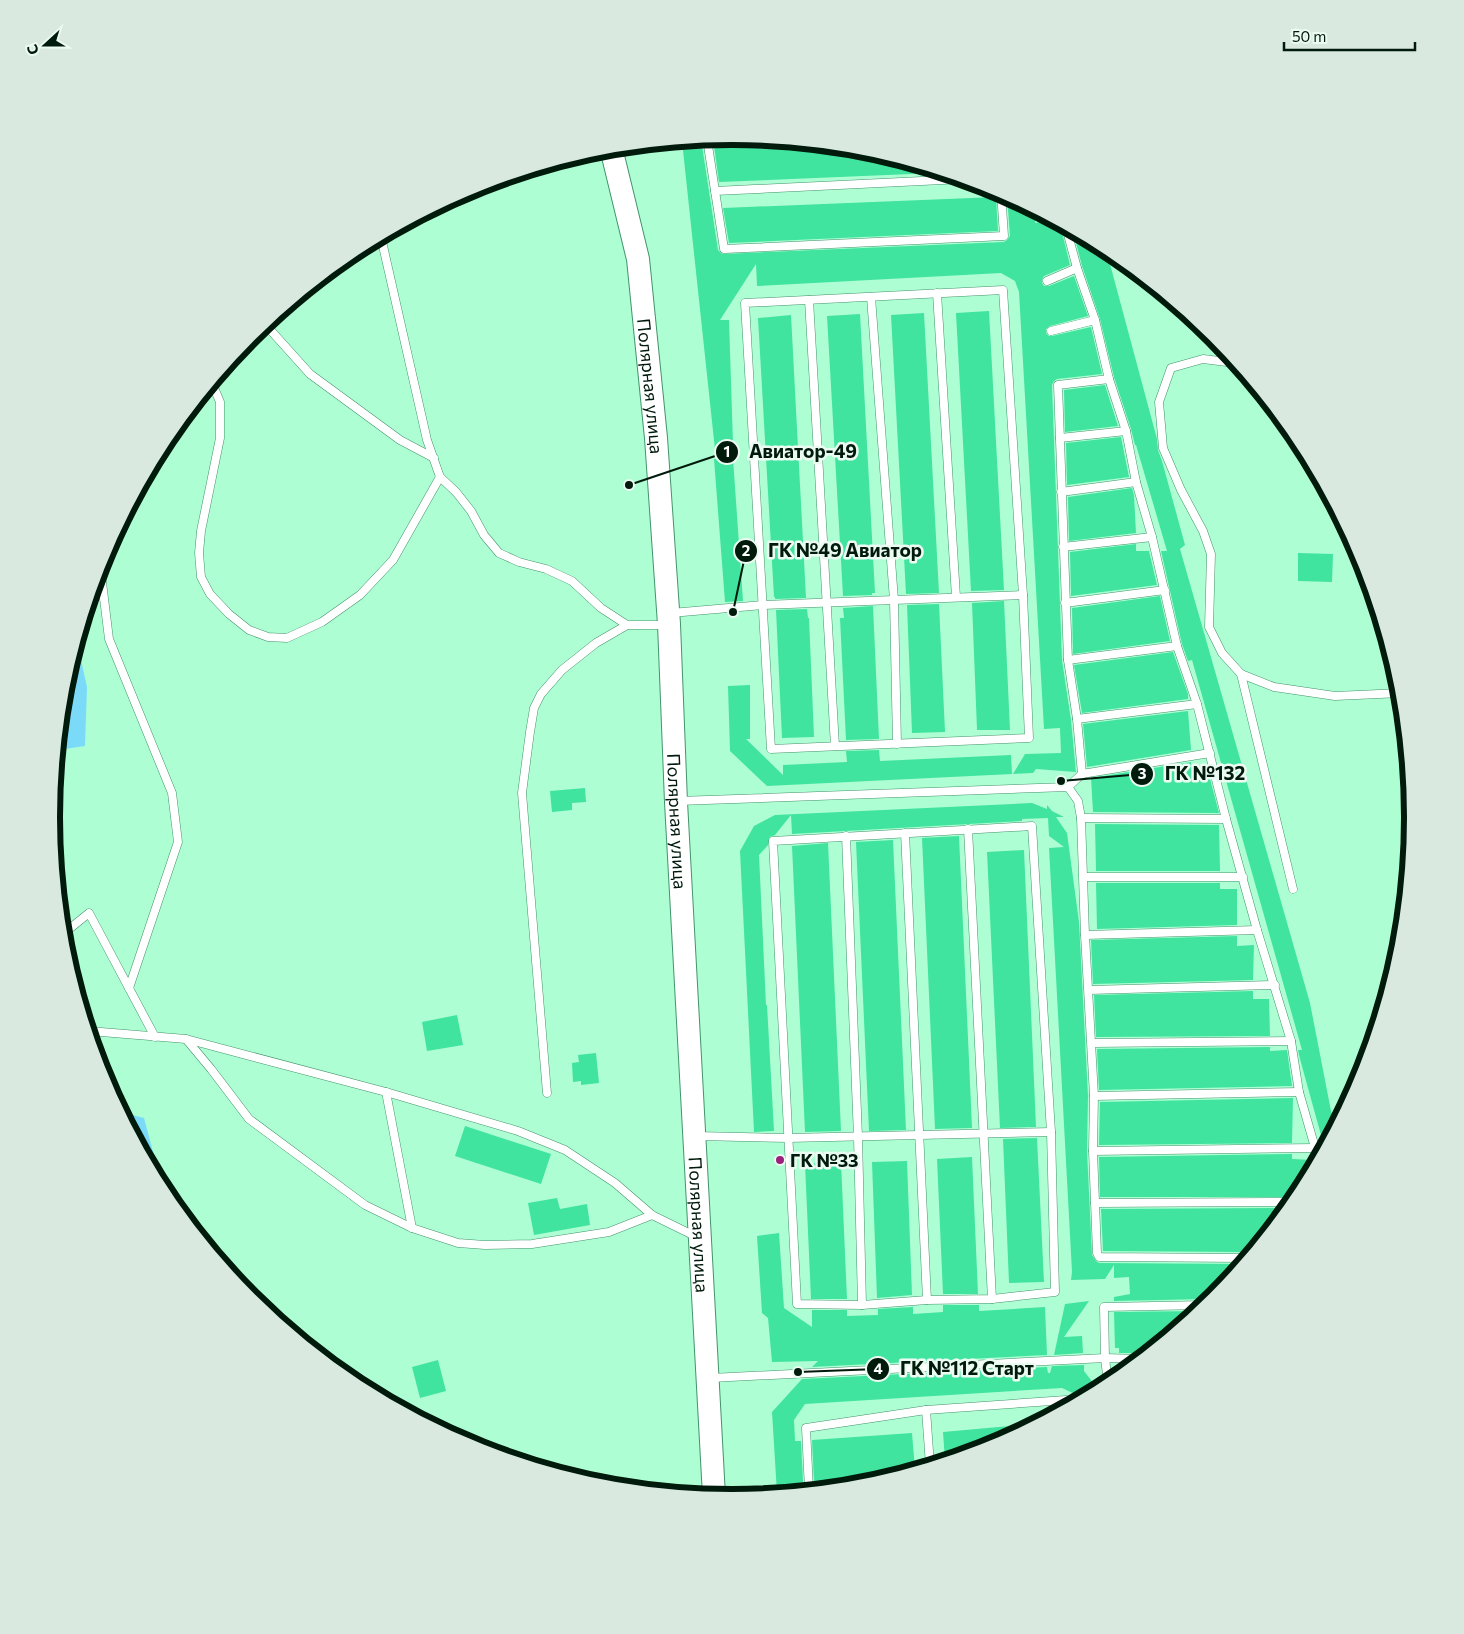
<svg xmlns="http://www.w3.org/2000/svg" width="1464" height="1634" font-family="Commissioner,sans-serif">
  <rect width="100%" height="100%" fill="#aefed3"/>
  <g fill="#7bdaf8">
    <path d="M77 642 87 687 85 746 58 750 64 684Z"/>
    <path d="M121 1112 144 1118 156 1163 155 1176Z"/>
  </g>
  <g fill="#40e49f">
    <path d="M701 139 718 250 722 254 1004 242 1007 240 1010 236 1007 196 1036 211 1035 223 1053 220 1061 225V228L1070 265 1044 276 1042 280V283L1044 286H1049L1074 276 1088 316 1050 326 1046 329V333L1049 336H1052L1091 327 1102 374 1057 379 1054 381 1052 385 1062 660 1071 720 1076 772 1036 769 1033 773 1013 774 1025 754 1061 753 1060 728 1044 729 1019 292 1015 281 1001 273 757 286 756 264 720 320H729L733 444H732L743 601 725 602 714 459H716L682 141Z"/>
    <path d="M799 143 865 149 936 171 935 173 719 182 714 146Z"/>
    <path d="M996 197 998 231 729 243 723 208Z"/>
    <path d="M1073 231 1106 249 1157 439 1158 450 1162 461 1185 545 1180 549 1310 1003 1331 1111 1336 1125 1324 1146 1300 1059 1298 1050H1302L1192 660 1188 661 1182 644 1161 551H1167L1136 445H1135L1131 429 1114 377 1100 319 1082 266Z"/>
    <path d="M989 311 1004 590 971 591 956 313Z"/>
    <path d="M924 313 939 593 906 594 891 315Z"/>
    <path d="M860 314 875 593H872V595L843 596 827 316Z"/>
    <path d="M791 315 806 598 775 599V597H774L758 318Z"/>
    <path d="M1105 385 1118 426 1065 432 1064 390Z"/>
    <path d="M1121 437 1129 477 1067 485 1066 443Z"/>
    <path d="M1132 488 1134 495 1136 533 1069 541 1068 497Z"/>
    <path d="M1136 544V551H1149L1157 585 1071 596 1070 552Z"/>
    <path d="M1298 553 1333 554 1332 582 1298 581Z"/>
    <path d="M1160 596 1170 641 1073 654 1072 608Z"/>
    <path d="M1004 601 1010 730H977L972 603Z"/>
    <path d="M939 604 945 732 912 733 907 605Z"/>
    <path d="M873 606 879 739 846 740 840 618H844L843 608Z"/>
    <path d="M807 609 808 618H809L814 737 782 738 776 610Z"/>
    <path d="M1173 652 1188 694V699L1082 713 1074 665Z"/>
    <path d="M750 685V739H746L783 775V765L847 762 846 751 879 750 880 761 1011 755 1012 774 767 786 730 751 728 686Z"/>
    <path d="M1188 711 1191 750 1087 767 1083 724Z"/>
    <path d="M1191 762 1192 772 1208 771 1219 813 1093 812 1091 778Z"/>
    <path d="M585 788 586 802 572 803V810L552 812 550 791Z"/>
    <path d="M1032 803 1047 809V805L1052 811 1064 817H1056L1067 833 1079 922 1088 1096 1087 1151 1092 1255 1096 1261 1099 1263 1242 1264 1209 1302 1205 1299 1114 1301V1297L1130 1294 1129 1277 1114 1278V1265L1105 1279 1071 1280 1072 1272 1049 848 1064 847 1049 836 1048 818 1022 819V821L792 834 791 815 775 835 770 837 768 845 759 855 766 1005H767L774 1131 754 1132 740 851 754 826 775 815Z"/>
    <path d="M1095 824 1219 825 1220 871H1096Z"/>
    <path d="M959 836 972 1128 935 1129 922 838Z"/>
    <path d="M893 840 906 1130 869 1131 856 842Z"/>
    <path d="M828 843 841 1131 805 1132 792 846Z"/>
    <path d="M1024 850 1036 1127 1000 1128 987 852Z"/>
    <path d="M1096 883H1220V889H1237V925L1097 929Z"/>
    <path d="M1237 936V946L1254 945 1253 980 1093 984 1091 940Z"/>
    <path d="M1253 991V999H1269L1270 1036 1096 1037 1094 995Z"/>
    <path d="M457 1015 463 1045 427 1051 422 1022Z"/>
    <path d="M1270 1047V1051L1287 1050 1292 1086 1099 1090 1097 1049Z"/>
    <path d="M596 1053 599 1083 581 1085V1081L573 1082 572 1063 579 1062 578 1055Z"/>
    <path d="M1293 1098 1292 1143 1099 1145 1100 1102Z"/>
    <path d="M465 1126 551 1154 541 1184 455 1156Z"/>
    <path d="M1037 1138 1044 1282 1009 1283 1003 1139Z"/>
    <path d="M1292 1154V1159L1313 1160 1315 1163 1296 1197H1100L1099 1157Z"/>
    <path d="M972 1157 978 1294H943L937 1159Z"/>
    <path d="M907 1161 912 1295 877 1298 872 1162Z"/>
    <path d="M841 1162 847 1299H811L805 1164Z"/>
    <path d="M557 1198 560 1209 587 1204 590 1225 534 1235 528 1203Z"/>
    <path d="M1288 1208 1250 1254 1246 1252 1103 1251 1101 1209Z"/>
    <path d="M779 1233 784 1308 812 1327V1310H847V1316L878 1315V1309L913 1307V1314L943 1312V1305H979V1311L1045 1307 1047 1355 812 1367 818 1361 772 1362 768 1318 762 1313 757 1236Z"/>
    <path d="M1089 1301 1064 1337 1082 1336 1083 1353 1054 1355 1065 1304Z"/>
    <path d="M1198 1311 1144 1355 1140 1353H1119V1348H1115L1114 1312Z"/>
    <path d="M438 1360 446 1391 420 1398 412 1367Z"/>
    <path d="M1084 1365V1371L1098 1389 1079 1400 1075 1394 1062 1388 805 1404 794 1420 795 1441H801L803 1482 798 1483V1491L777 1493 772 1412 802 1379 1047 1367 1048 1373H1050L1052 1366Z"/>
    <path d="M1033 1424 992 1446 945 1460 943 1432Z"/>
    <path d="M912 1433 915 1470 894 1476 814 1482 812 1440Z"/>
  </g>
  <g fill="none" stroke-linecap="round" stroke-linejoin="round">
    <defs>
      <g id="lane">
        <path d="M707 139 724 249 1004 236 1001 192"/>
        <path d="M715 191 963 179"/>
        <path d="M1066 227 1077 268 1095 320 1109 379 1126 431 1136 482 1152 537 1177 646 1197 704 1226 819 1257 930 1291 1041 1299 1092 1318 1158"/>
        <path d="M381 237 427 440 440 477 456 492 471 511 484 535 499 553 519 562 546 569 572 581 601 608 627 625H667"/>
        <path d="M1047 281 1077 268"/>
        <path d="M1003 290 1023 595 1029 738 771 749 745 303Z"/>
        <path d="M937 293 956 597"/>
        <path d="M871 297 894 600 897 744"/>
        <path d="M809 300 835 746"/>
        <path d="M265 324 310 374 400 440 434 458"/>
        <path d="M1051 331 1095 320"/>
        <path d="M1235 363 1203 359 1171 368 1159 402 1163 448 1181 490 1203 531 1211 554 1209 627 1222 653 1241 674 1274 687 1335 696 1401 693"/>
        <path d="M212 383 220 402V438L201 531 199 553 201 577 210 594 229 614 249 630 268 637 287 638 322 622 360 595 393 560 440 477"/>
        <path d="M1060 438 1126 431"/>
        <path d="M1061 492 1136 482"/>
        <path d="M1063 547 1152 537"/>
        <path d="M100 566 109 639 172 793 178 842 129 988"/>
        <path d="M1065 603 1165 590"/>
        <path d="M671 613 763 605 1023 595"/>
        <path d="M1068 660 1177 646"/>
        <path d="M1241 674 1293 889"/>
        <path d="M1077 719 1197 704"/>
        <path d="M1082 774 1210 753"/>
        <path d="M1068 787 1082 774 1077 719 1068 660 1058 385 1109 379"/>
        <path d="M678 801 1068 787 1078 801 1081 818 1085 935 1094 1096 1093 1151 1097 1253 1099 1257 1246 1258"/>
        <path d="M1081 818 1226 819"/>
        <path d="M1032 826 1051 1132 1055 1292 992 1299 927 1300 862 1305 797 1304 773 841Z"/>
        <path d="M968 829 992 1299"/>
        <path d="M905 833 927 1300"/>
        <path d="M846 836 858 1137 862 1305"/>
        <path d="M1084 877H1243"/>
        <path d="M63 934 89 913 155 1037"/>
        <path d="M1085 935 1257 930"/>
        <path d="M1089 990 1275 985"/>
        <path d="M89 1031 186 1039 386 1092 518 1131 565 1150 615 1183 652 1215 697 1237"/>
        <path d="M186 1039 211 1069 249 1119 365 1205 412 1228 458 1243 485 1245 532 1244 609 1232 652 1215"/>
        <path d="M1092 1043 1291 1041"/>
        <path d="M386 1092 412 1228"/>
        <path d="M547 1093 522 793 530 732 534 708 541 694 562 670 596 643 627 625"/>
        <path d="M1094 1096 1299 1092"/>
        <path d="M696 1136 788 1138 1051 1132"/>
        <path d="M1093 1151 1315 1148"/>
        <path d="M1095 1203 1293 1202"/>
        <path d="M711 1378 1105 1358 1140 1359"/>
        <path d="M1108 1384 1105 1358 1104 1307 1205 1305"/>
        <path d="M926 1410 930 1465"/>
        <path d="M809 1490 806 1428 926 1410 1066 1400V1406"/>
      </g>
      <g id="secondary">
        <path id="s1" d="M611 148 638 259 656 438 669 624 676 802 714 1496"/>
      </g>
    </defs>
    <use href="#lane" stroke="#44936d" stroke-width="9"/>
    <use href="#secondary" stroke="#44936d" stroke-width="24"/>
    <use href="#lane" stroke="#fff" stroke-width="8"/>
    <use href="#secondary" stroke="#fff" stroke-width="22"/>
  </g>
  <circle fill="#99217b" stroke="#ecfbf2" stroke-width="2" cx="780" cy="1160" r="5"/>
  <g text-anchor="middle" dominant-baseline="central" stroke-width="5" stroke-linejoin="round" paint-order="stroke">
    <g font-size="18" fill="#001a0c" stroke="#ecfbf2">
      <text stroke="none"><textPath href="#s1" startOffset="242">Полярная улица</textPath></text>
      <text stroke="none"><textPath href="#s1" startOffset="678">Полярная улица</textPath></text>
      <text stroke="none"><textPath href="#s1" startOffset="1082">Полярная улица</textPath></text>
    </g>
    <g font-size="18" font-weight="bold" fill="#001a0c" stroke="#ecfbf2" text-anchor="start">
      <text x="790" y="1160">ГК №33</text>
    </g>
  </g>
  <path d="M0 0H1464V1634H0ZM60 817a672 672 0 1 1 1344 0a672 672 0 1 1-1344 0Z" fill="#d9e9e0" fill-rule="evenodd"/>
  <path fill="none" stroke="#001a0c" stroke-width="6" d="M60 817a672 672 0 1 1 1344 0a672 672 0 1 1-1344 0Z"/>
  <path fill="none" stroke="#001a0c" stroke-width="2" d="M629 485L727 452M733 612L746 551M1061 781L1142 774M798 1372L878 1369"/>
  <g fill="#001a0c" stroke="#ecfbf2" stroke-width="2">
    <circle cx="629" cy="485" r="5"/>
    <circle cx="733" cy="612" r="5"/>
    <circle cx="1061" cy="781" r="5"/>
    <circle cx="798" cy="1372" r="5"/>
    <circle cx="727" cy="452" r="12"/>
    <circle cx="746" cy="551" r="12"/>
    <circle cx="1142" cy="774" r="12"/>
    <circle cx="878" cy="1369" r="12"/>
  </g>
  <g font-size="15" text-anchor="middle" font-weight="bold" fill="#fff">
    <text x="727" y="457">1</text>
    <text x="746" y="556">2</text>
    <text x="1142" y="779">3</text>
    <text x="878" y="1374">4</text>
  </g>
  <g font-size="19" text-anchor="middle" font-weight="bold" fill="#001a0c" stroke="#ecfbf2" stroke-width="5" stroke-linejoin="round" paint-order="stroke">
    <text x="803" y="458">Авиатор-49</text>
    <text x="845" y="557">ГК №49 Авиатор</text>
    <text x="1205" y="780">ГК №132</text>
    <text x="967" y="1375">ГК №112 Старт</text>
  </g>
  <g transform="translate(45 45) rotate(249)" stroke="#ecfbf2" stroke-width="4" paint-order="stroke">
  <path d="M0-4L9 19L0 12L-9 19Z" fill="#001a0c"/>
  <text y="-8" font-size="14" font-weight="bold" text-anchor="middle" fill="#001a0c">С</text>
  </g>
  <path d="M1284 42v8h131v-8" fill="none" stroke="#001a0c" stroke-width="2.5"/>
  <text x="1292" y="42" font-size="15" fill="#001a0c" stroke="#ecfbf2" stroke-width="4" paint-order="stroke">50 m</text>
</svg>
